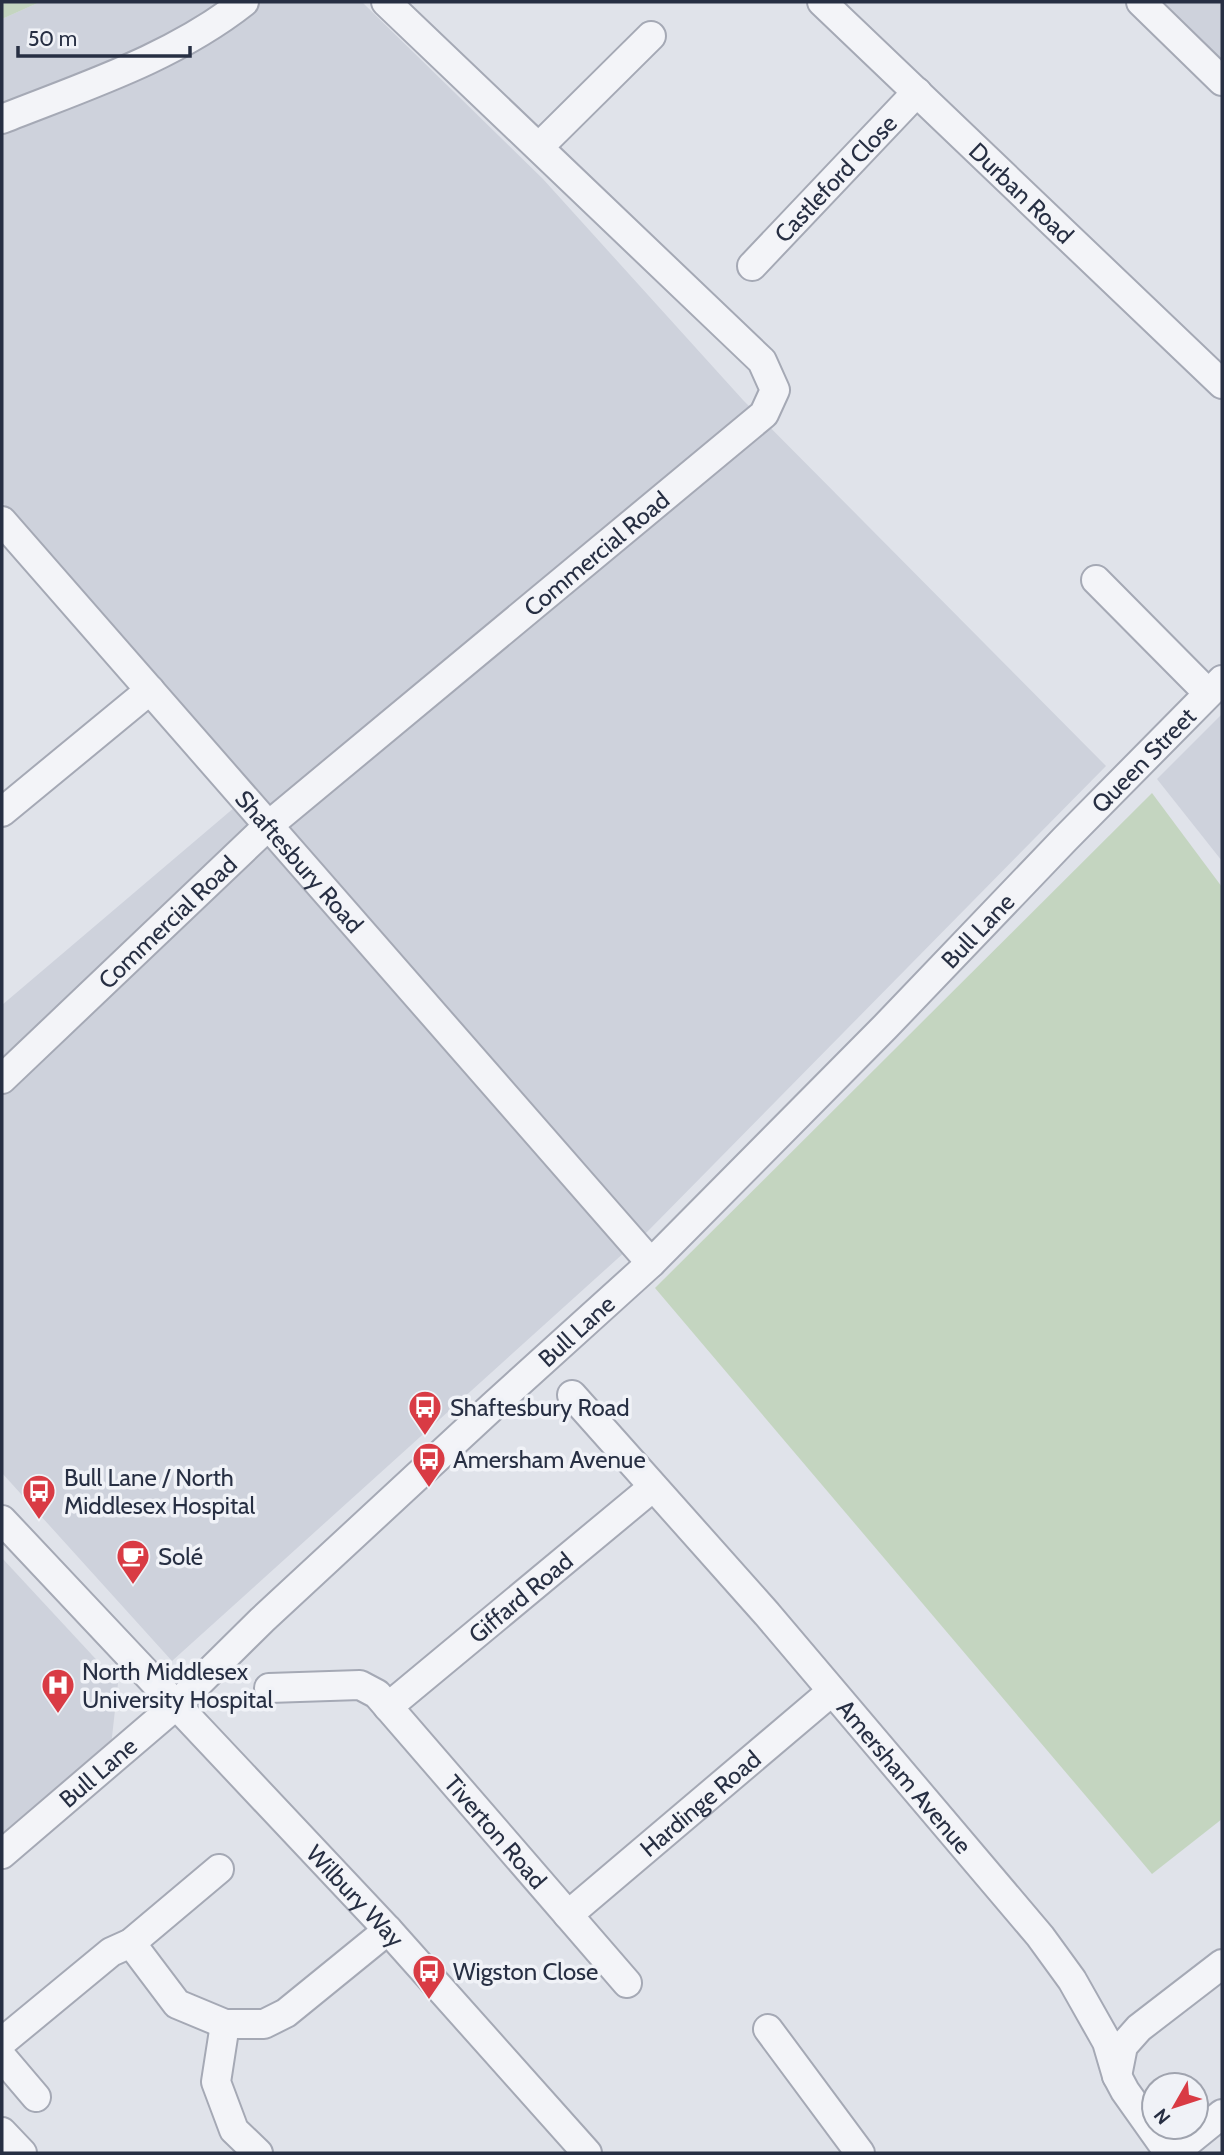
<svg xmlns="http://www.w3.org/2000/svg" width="1224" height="2155" font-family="Cabin,sans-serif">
  <rect width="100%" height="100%" fill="#e0e3ea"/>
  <g fill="#ced2dc">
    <path d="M40 2H362L543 179 743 400 1106 766 647 1232 172 1661 2 1473V1005L255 790 2 502V19Z"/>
    <path d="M1162 2H1222V60Z"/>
    <path d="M1222 714V861L1157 779Z"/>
    <path d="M2 1558 118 1683 111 1746 2 1838Z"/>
  </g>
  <g fill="#c4d5c0">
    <path d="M2 2H40L2 19Z"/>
    <path d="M1152 793 1222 887V1819L1152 1874 655 1288Z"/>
  </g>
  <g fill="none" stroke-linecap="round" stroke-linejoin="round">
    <defs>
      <g id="minor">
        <path id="s1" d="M822 2 1222 384"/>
        <path d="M1141 2 1222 81"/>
        <path d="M2 119C85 86 173 58 244 2"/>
        <path d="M539 147 651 36"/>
        <path id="s2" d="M752 266 917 92"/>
        <path id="s3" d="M2 521 651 1263"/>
        <path d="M1096 580 1208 693"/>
        <path d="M2 812 150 690"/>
        <path id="s4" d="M2 1079 269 825 764 414 775 390 762 361 386 2"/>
        <path id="s5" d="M572 1395 767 1614 1040 1936 1072 1980 1107 2042 1117 2076 1125 2091 1169 2153"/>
        <path id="s6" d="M2 1520 388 1930 587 2153"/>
        <path id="s7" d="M269 1688 360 1685 377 1694 627 1983"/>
        <path id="s8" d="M388 1707 653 1487"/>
        <path id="s9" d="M2 1854 175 1706 262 1620 493 1406 651 1263 885 1027 1065 839 1222 680"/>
        <path id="s10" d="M568 1915 831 1692"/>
        <path d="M131 1943 177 2004 225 2024H264L286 2013 388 1930"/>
        <path d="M225 2024 216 2082 234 2130 258 2153"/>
        <path d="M768 2029 860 2153"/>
        <path d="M2 2042 111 1952 131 1943 219 1869"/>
        <path d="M2 2057 36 2097"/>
        <path d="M1117 2076 1123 2046 1139 2028 1222 1964"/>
        <path d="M2 2132 22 2153"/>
        <path d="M1174 2153 1222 2114"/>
      </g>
    </defs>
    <use href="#minor" stroke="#a5a9b5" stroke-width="32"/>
    <use href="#minor" stroke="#f3f4f8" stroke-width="28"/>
  </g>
  <defs>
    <symbol id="bus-pin" viewBox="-11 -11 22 30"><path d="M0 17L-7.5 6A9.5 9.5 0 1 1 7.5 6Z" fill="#d93b44" stroke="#f0f2f7"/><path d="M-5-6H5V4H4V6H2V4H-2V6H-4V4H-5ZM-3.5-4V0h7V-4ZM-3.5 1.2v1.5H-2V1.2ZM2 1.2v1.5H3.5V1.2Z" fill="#fff"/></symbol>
    <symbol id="cafe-pin" viewBox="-11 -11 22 30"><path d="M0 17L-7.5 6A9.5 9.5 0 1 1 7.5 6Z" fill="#d93b44" stroke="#f0f2f7"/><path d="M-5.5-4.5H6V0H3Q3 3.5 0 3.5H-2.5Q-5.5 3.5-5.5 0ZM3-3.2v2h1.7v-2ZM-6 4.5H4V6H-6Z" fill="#fff"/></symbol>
    <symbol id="hospital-pin" viewBox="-11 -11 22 30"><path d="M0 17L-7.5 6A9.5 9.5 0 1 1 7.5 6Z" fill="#d93b44" stroke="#f0f2f7"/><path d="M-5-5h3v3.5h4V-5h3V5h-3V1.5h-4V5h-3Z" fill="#fff"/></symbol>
  </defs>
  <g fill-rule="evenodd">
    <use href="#bus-pin" x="406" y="1388" width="38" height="52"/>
    <use href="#bus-pin" x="410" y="1440" width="38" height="52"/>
    <use href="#bus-pin" x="20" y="1472" width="38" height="52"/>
    <use href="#cafe-pin" x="114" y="1537" width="38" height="52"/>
    <use href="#hospital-pin" x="39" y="1666" width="38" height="52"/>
    <use href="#bus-pin" x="410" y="1952" width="38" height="52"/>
  </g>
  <g text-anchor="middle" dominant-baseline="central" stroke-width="7" stroke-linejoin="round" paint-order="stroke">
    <g font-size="24" fill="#272f43" stroke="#f0f2f7">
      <text stroke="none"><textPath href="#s2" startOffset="121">Castleford Close</textPath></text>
      <text stroke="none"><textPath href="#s1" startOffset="276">Durban Road</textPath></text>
      <text stroke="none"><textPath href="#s4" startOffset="794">Commercial Road</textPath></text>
      <text stroke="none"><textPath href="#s9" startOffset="1582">Queen Street</textPath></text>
      <text stroke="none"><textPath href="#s3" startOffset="452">Shaftesbury Road</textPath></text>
      <text stroke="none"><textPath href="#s4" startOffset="228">Commercial Road</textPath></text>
      <text stroke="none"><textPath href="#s9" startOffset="1344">Bull Lane</textPath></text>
      <text stroke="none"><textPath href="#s9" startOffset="777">Bull Lane</textPath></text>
      <text stroke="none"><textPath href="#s8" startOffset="172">Giffard Road</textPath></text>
      <text stroke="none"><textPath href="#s9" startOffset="126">Bull Lane</textPath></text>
      <text stroke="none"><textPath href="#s5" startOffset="506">Amersham Avenue</textPath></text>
      <text stroke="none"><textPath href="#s10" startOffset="173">Hardinge Road</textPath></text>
      <text stroke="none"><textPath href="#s7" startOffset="292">Tiverton Road</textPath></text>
      <text stroke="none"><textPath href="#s6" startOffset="516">Wilbury Way</textPath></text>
    </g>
    <g font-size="24" fill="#272f43" stroke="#f0f2f7" text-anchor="start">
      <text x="450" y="1407">Shaftesbury Road</text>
      <text x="453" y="1459">Amersham Avenue</text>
      <text x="64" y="1477">Bull Lane / North<tspan x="64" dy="28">Middlesex Hospital</tspan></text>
      <text x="158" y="1556">Solé</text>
      <text x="82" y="1671">North Middlesex<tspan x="82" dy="28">University Hospital</tspan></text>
      <text x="453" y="1971">Wigston Close</text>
    </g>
  </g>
  <rect width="1224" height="2155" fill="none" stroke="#272f43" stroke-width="7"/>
  <g transform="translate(1175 2106) rotate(231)"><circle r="33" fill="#f0f2f7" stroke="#a0a4af" stroke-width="2"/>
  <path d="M0-5L12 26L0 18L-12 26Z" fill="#d93b44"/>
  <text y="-10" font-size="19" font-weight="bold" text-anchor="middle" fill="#272f43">N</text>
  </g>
  <path d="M18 46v10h172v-10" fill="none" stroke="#272f43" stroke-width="3.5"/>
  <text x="28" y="46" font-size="21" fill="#272f43" stroke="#f0f2f7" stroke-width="5" paint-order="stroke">50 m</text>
</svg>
